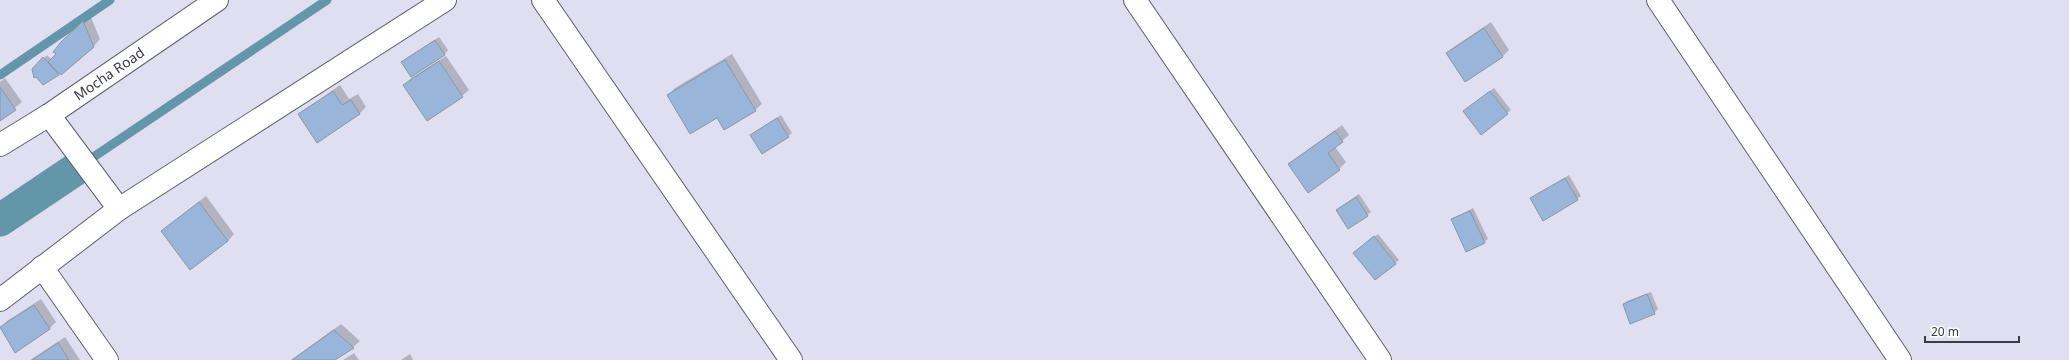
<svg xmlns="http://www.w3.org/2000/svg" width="2069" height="360" font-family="'Noto Sans',sans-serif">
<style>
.shadow{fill:#0003}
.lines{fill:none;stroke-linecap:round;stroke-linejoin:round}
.stream{stroke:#6396a9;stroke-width:9}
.canal{stroke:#6396a9;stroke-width:33}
.building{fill:#99b5d9;stroke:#8c97a5}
.minor-casing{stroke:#5f5f6e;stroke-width:24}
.tertiary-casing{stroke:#5f5f6e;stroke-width:24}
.minor{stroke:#fff;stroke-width:22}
.tertiary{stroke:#fff;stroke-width:22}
.labels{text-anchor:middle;stroke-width:3;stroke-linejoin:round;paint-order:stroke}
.street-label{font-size:14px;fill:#3c3c43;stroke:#fff}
</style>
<rect width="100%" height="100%" fill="#dfdff1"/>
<g class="shadow">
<polygon points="90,15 100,39 94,46 58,75 34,70 47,55 51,59 57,53 54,52"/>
<polygon points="1491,22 1509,50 1502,57 1447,53 1454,47"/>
<polygon points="439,37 448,50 444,55 402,62"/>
<polygon points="732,54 762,104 755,110 668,95 675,88"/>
<polygon points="446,56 469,90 462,96 405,85 411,78"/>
<polygon points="5,78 22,102 0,120 0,82"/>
<polygon points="340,85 349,99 358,94 366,107 360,113 318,141 300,114"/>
<polygon points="1494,88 1511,110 1507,113 1468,108"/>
<polygon points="781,115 792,133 788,136 755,132"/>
<polygon points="1342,125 1349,135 1335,147 1346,162 1339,169 1289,164"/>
<polygon points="1569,175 1581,196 1544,219 1532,198"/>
<polygon points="1359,194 1371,212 1367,215 1341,207"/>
<polygon points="206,196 234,234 228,241 162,231"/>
<polygon points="1473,208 1488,239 1484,242 1452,219"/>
<polygon points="1378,234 1399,260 1395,263 1354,253"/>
<polygon points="1651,292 1658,309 1654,313 1624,304 1627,301"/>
<polygon points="41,299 56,322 49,329 15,351 0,328 7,321"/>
<polygon points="341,324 360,341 353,347 333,360 291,360"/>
<polygon points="65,337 80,360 30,360"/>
<polygon points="354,353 359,360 343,360"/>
<polygon points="410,354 413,360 401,360"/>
</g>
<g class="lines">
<g class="stream">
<polyline points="0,75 110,0"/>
<polyline points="92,158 327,0"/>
</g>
<polyline class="canal" points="0,220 76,169"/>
</g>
<g class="building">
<polygon points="83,21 94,47 61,75 48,62 56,54 53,52 61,42"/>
<polygon points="1484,28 1503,57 1465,82 1446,53"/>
<polygon points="435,40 445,55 411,77 401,62"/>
<polygon points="43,57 59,75 43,85 36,77 34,78 32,69"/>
<polygon points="725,60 756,111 724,130 717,118 690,134 667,95"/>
<polygon points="439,61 463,97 427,121 403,85"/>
<polygon points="0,87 16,110 0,121"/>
<polygon points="333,91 342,105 351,100 360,114 317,143 298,114"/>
<polygon points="1490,91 1508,114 1481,135 1463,111"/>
<polygon points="777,118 789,137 762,154 750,135"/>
<polygon points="1335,131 1343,142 1328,153 1340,170 1308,193 1288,164"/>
<polygon points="1565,178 1578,200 1543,221 1530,198"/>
<polygon points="1356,197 1368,216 1348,229 1336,210"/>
<polygon points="199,202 228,241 190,270 161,231"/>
<polygon points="1470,211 1485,243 1466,252 1451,219"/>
<polygon points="1374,236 1396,264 1375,280 1353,253"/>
<polygon points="1647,294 1655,314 1630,324 1623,304"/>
<polygon points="34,305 50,329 15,353 0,327"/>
<polygon points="334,330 354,348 335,360 292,360"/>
<polygon points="58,343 69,360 32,360"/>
</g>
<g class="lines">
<g class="minor-casing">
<g id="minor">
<polyline points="543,0 791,360"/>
<polyline points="1135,0 1380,360"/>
<polyline points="1658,0 1900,360"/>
<path id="s1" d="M119 209 49 115 217 0"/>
<polyline points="42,267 107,360"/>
<polyline points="0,300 119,209 445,0"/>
</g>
</g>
<g class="tertiary-casing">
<polyline id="tertiary" points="0,145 49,115"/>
</g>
<use href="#minor" class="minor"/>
<use href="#tertiary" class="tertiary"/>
</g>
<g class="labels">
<g class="street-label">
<text dy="5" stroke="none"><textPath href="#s1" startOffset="190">Mocha Road</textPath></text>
</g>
</g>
<path d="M1925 336v6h94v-6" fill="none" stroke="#3c3c43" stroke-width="2"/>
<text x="1931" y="336" font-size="12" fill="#3c3c43" stroke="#ffffff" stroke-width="3" paint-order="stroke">20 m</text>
</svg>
